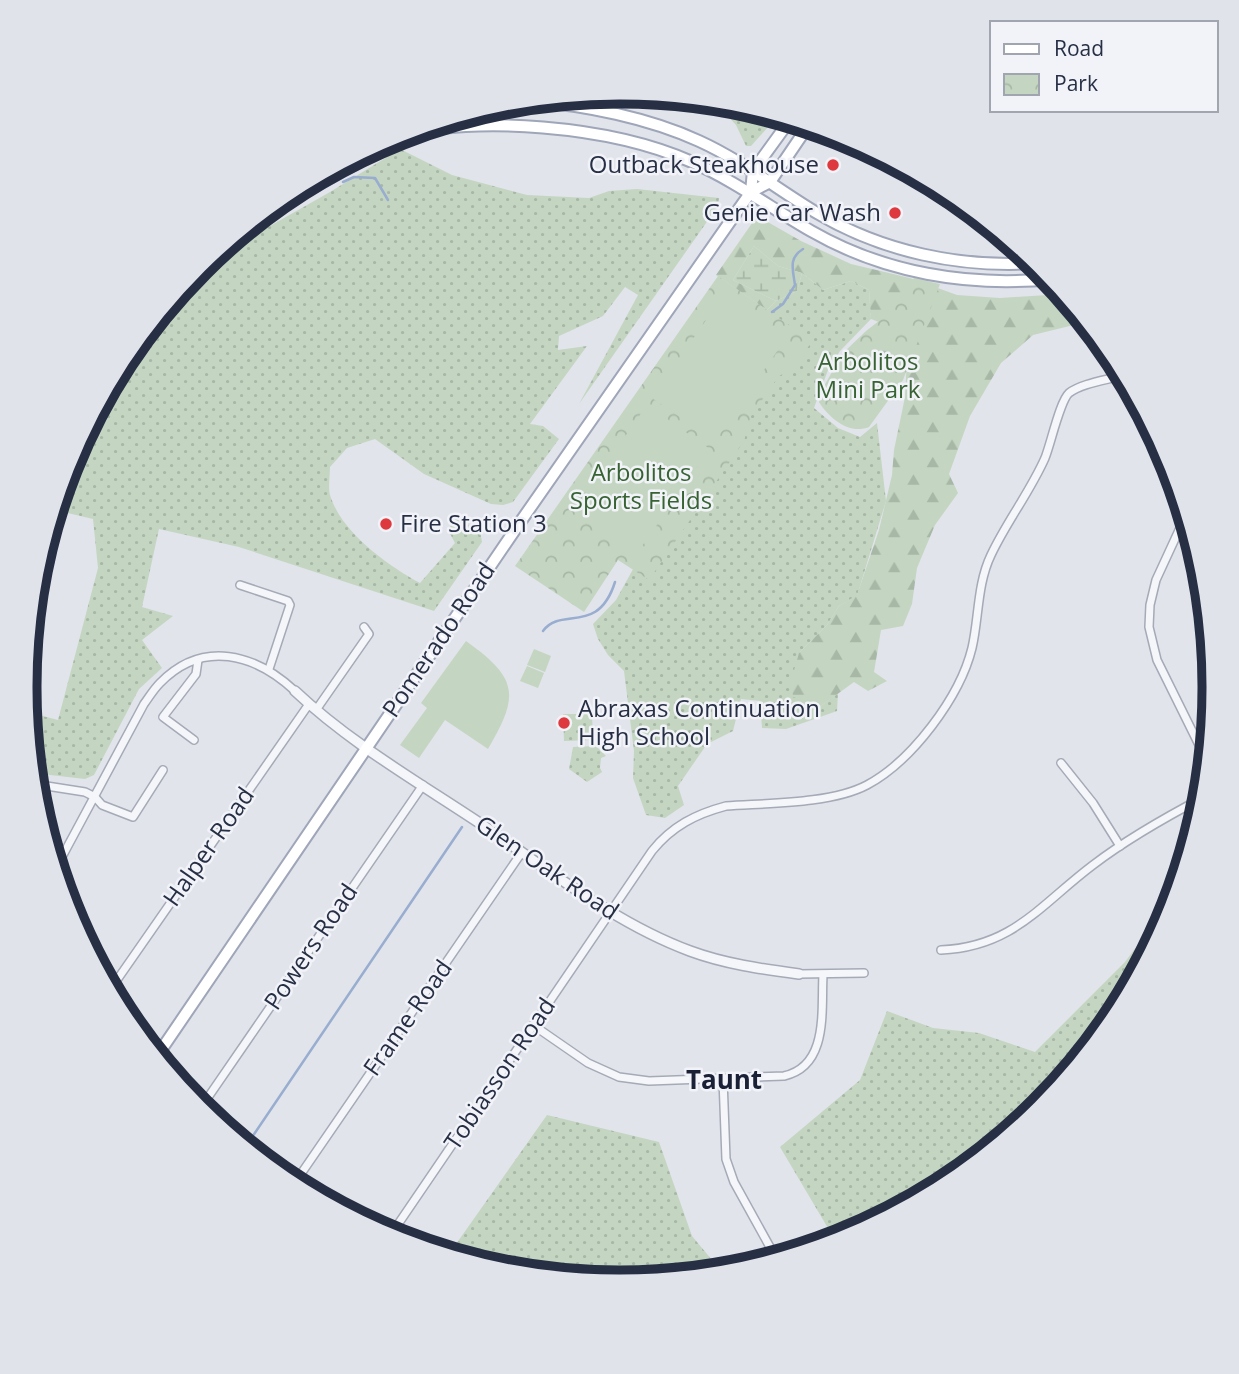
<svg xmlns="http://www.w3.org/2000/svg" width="1239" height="1374" font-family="'Open Sans',sans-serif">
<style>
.grass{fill:url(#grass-dots)}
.forest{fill:url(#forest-firs)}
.wetland{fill:url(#wetland-marsh)}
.park{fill:url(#park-crowns)}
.garden{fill:#c4d6c1}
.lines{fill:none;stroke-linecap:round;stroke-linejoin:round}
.stream{stroke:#98adcf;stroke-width:2.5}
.minor-casing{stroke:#a5aab6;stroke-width:10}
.tertiary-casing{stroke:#a5aab6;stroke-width:12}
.primary-casing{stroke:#9fa6b9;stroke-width:14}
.minor{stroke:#f5f6f9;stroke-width:7}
.tertiary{stroke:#f5f6f9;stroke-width:9}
.primary{stroke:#fff;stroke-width:10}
.poi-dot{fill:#de393f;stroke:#f1f3f8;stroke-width:2.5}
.labels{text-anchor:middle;stroke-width:5;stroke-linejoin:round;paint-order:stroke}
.poi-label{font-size:24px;fill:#272f45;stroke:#f1f3f8;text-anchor:end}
.park-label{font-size:24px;fill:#376333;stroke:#f1f3f8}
.street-label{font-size:24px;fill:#272f45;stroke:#f1f3f8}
.neighbourhood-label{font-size:26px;font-weight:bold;fill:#1a2036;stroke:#f1f3f8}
.rim{fill:none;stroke:#272f45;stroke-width:9}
</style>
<defs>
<pattern id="grass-dots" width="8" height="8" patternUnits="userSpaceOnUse" patternTransform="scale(1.75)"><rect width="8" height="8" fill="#c4d6c1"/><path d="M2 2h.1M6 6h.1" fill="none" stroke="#a8b8a7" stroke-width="1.8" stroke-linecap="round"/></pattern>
<pattern id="forest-firs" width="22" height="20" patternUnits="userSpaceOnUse" patternTransform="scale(1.75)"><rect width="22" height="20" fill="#c4d6c1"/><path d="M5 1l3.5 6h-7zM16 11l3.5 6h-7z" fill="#a8b8a7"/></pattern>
<pattern id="wetland-marsh" width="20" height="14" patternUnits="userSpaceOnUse" patternTransform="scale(1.75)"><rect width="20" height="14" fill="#c4d6c1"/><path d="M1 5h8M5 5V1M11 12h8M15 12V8" fill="none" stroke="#a8b8a7"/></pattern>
<pattern id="park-crowns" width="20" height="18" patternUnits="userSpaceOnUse" patternTransform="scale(1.75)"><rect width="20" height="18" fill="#c4d6c1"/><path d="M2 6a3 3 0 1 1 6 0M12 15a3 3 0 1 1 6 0" fill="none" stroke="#a8b8a7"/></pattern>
</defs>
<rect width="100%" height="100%" fill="#e1e4eb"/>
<g class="grass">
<polygon points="714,101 736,104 778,116 751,146 746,146 736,125"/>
<path d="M400 149 452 175 527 195 589 198 609 191 637 189 719 198 718 206 579 404 638 295 625 287 603 316 559 336 558 350 587 346 530 424 543 426 559 439 513 502 503 505 491 504 424 474 375 439 347 448 330 467C330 475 328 487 330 495 341 532 387 565 420 583L455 543 448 530 456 518 480 531 482 542 434 611 239 547 159 529 142 607 173 616 142 640 162 668 139 689 94 775 85 779 33 773 27 712 58 720 98 568 93 519 55 510 70 459 125 356 199 266 330 192Z"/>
<polygon points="802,273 823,290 851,281 869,290 871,319 840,351 828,370 814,408 838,428 860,437 877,423 886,501 857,596 839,606 827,625 799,653 821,706 838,693 837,711 786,729 762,728 760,701 741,699 733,731 707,744 678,786 684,805 665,818 646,815 633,778 634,751 624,671 608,655 598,639 593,624 616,600 770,321 767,310 776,301 797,291"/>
<polygon points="563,714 592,714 593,740 564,741"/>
<polygon points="596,746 606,756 601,758 600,768 602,772 587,782 569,769 573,747"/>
<polygon points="1176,893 1169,915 1114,1018 1040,1108 950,1182 847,1237 835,1240 780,1147 860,1080 887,1011 933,1028 979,1033 1035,1052 1125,962"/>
<polygon points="547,1115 659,1142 692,1236 722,1272 619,1282 503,1270 449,1254"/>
</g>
<polygon class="forest" points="757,216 801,241 851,264 910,278 957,295 1000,298 1063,294 1086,322 1033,335 1001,363 970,416 949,474 958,493 935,525 917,568 912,604 903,626 881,630 874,672 887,681 868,691 854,682 821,706 793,697 791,681 799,653 827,625 839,606 857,595 879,530 892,475 894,450 905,397 907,358 915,336 871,319 869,290 851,281 823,290 802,273 778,266 754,246 733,280 776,301 767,310 716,275"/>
<polygon class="wetland" points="754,246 778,266 802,273 797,291 776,301 733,280"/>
<g class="park">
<polygon points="718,276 812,341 797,364 778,377 751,416 744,441 649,580 618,560 584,612 515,566"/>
<path d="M914 278 940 284 903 380 869 427C849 435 829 418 819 402L823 388 842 354 866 331 893 310Z"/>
</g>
<g class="garden">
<polygon points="724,294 787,337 715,441 652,398"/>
<polygon points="647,405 710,449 638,552 575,508"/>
<path d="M466 641C518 678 520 695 488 749L445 720 419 758 400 745 427 708 421 703Z"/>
<polygon points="534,649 551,656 545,672 527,665"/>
<polygon points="527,666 544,673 538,688 520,681"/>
</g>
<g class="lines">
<g class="stream">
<polyline points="343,182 354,177 375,178 388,200"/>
<polyline points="232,239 378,158"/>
<path d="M772 312 783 304 795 285C793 270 788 258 803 249"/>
<path d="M543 631C561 606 598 636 615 582"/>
<polyline points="246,1146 462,827"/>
</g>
<g class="minor-casing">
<g id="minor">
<polyline points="1186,515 1156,580 1150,605 1149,627 1157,660 1207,761"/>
<polyline points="240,585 288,601 290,605 269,669"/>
<polyline points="316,710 369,634 364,627"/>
<polyline points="194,740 163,717 196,674 198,660"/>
<polyline points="1061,763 1093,803 1120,846"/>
<polyline points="34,784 85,792 95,797 102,805 133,817 163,770"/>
<path d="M56 868 144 704C149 697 154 689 160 683 203 639 255 654 295 691"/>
<path d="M941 950C1013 947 1041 904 1093 865 1127 839 1166 817 1204 797"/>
<polyline points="799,974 864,973"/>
<polyline points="110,990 309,704"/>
<path d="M533 1025 588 1063 619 1077 649 1081 784 1076C829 1066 821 1010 823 975"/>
<polyline points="723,1079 726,1159 734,1182 776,1258"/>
<polyline points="200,1109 423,785"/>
<polyline points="294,1184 522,852"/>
<path d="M390 1236 652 851C672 826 696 814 726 806 767 803 831 804 867 785 912 761 960 697 972 648 979 618 977 584 991 555 1007 521 1030 492 1045 458 1051 443 1060 401 1069 393 1082 383 1108 380 1124 375"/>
</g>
</g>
<g class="tertiary-casing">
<path id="tertiary" d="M295 691C350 743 418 782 481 824 548 869 614 923 690 951 725 964 762 969 799 974"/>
</g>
<g class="primary-casing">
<g id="primary">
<path d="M530 101C585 105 649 118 699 141 741 160 777 189 817 213 883 252 960 268 1036 263"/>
<path d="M391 138C476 114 611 126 692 162 735 181 771 208 811 231 884 273 968 287 1051 279"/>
<polyline points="751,192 770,182 808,126"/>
<polyline points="157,1056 521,521 743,203 751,192 753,171 790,120"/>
</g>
</g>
<use href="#minor" class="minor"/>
<use href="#tertiary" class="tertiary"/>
<use href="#primary" class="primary"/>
</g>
<g class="poi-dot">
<circle cx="833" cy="165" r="7"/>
<circle cx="895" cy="213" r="7"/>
<circle cx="386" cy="524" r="7"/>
<circle cx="564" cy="723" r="7"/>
</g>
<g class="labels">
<g class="poi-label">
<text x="819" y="173">Outback Steakhouse</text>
<text x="881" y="221">Genie Car Wash</text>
<text x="400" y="532" text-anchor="start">Fire Station 3</text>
<text x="578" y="717" text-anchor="start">Abraxas Continuation<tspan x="578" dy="28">High School</tspan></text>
</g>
<g class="park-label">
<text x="868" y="370">Arbolitos<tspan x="868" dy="28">Mini Park</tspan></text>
<text x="641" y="481">Arbolitos<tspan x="641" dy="28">Sports Fields</tspan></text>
</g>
<g class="street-label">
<text transform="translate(439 640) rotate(-56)" y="8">Pomerado Road</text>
<text transform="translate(209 847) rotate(-55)" y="8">Halper Road</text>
<text transform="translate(547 868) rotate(34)" y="8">Glen Oak Road</text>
<text transform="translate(311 947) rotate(-56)" y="8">Powers Road</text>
<text transform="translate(408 1018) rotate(-55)" y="8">Frame Road</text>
<text transform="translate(500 1074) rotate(-56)" y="8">Tobiasson Road</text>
</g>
<g class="neighbourhood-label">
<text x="724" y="1089">Taunt</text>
</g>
</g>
<path d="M0 0H1239V1374H0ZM619 104H620A582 582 0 0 1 1202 686V688A582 582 0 0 1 620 1270H619A582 582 0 0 1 37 688V686A582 582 0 0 1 619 104Z" fill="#e1e3ea" fill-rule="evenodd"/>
<path class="rim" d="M619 104H620A582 582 0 0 1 1202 686V688A582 582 0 0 1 620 1270H619A582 582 0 0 1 37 688V686A582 582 0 0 1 619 104Z"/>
<rect x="990" y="21" width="228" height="91" fill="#f1f3f8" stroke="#a0a5b0" stroke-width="2"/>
<rect x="1004" y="44" width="35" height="10" fill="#ffffff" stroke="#a0a5b0" stroke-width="2"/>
<text x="1054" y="56" font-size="21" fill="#272f45">Road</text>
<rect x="1004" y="74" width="35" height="21" fill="url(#park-crowns)" stroke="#a0a5b0" stroke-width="2"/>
<text x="1054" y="91" font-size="21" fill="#272f45">Park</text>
</svg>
